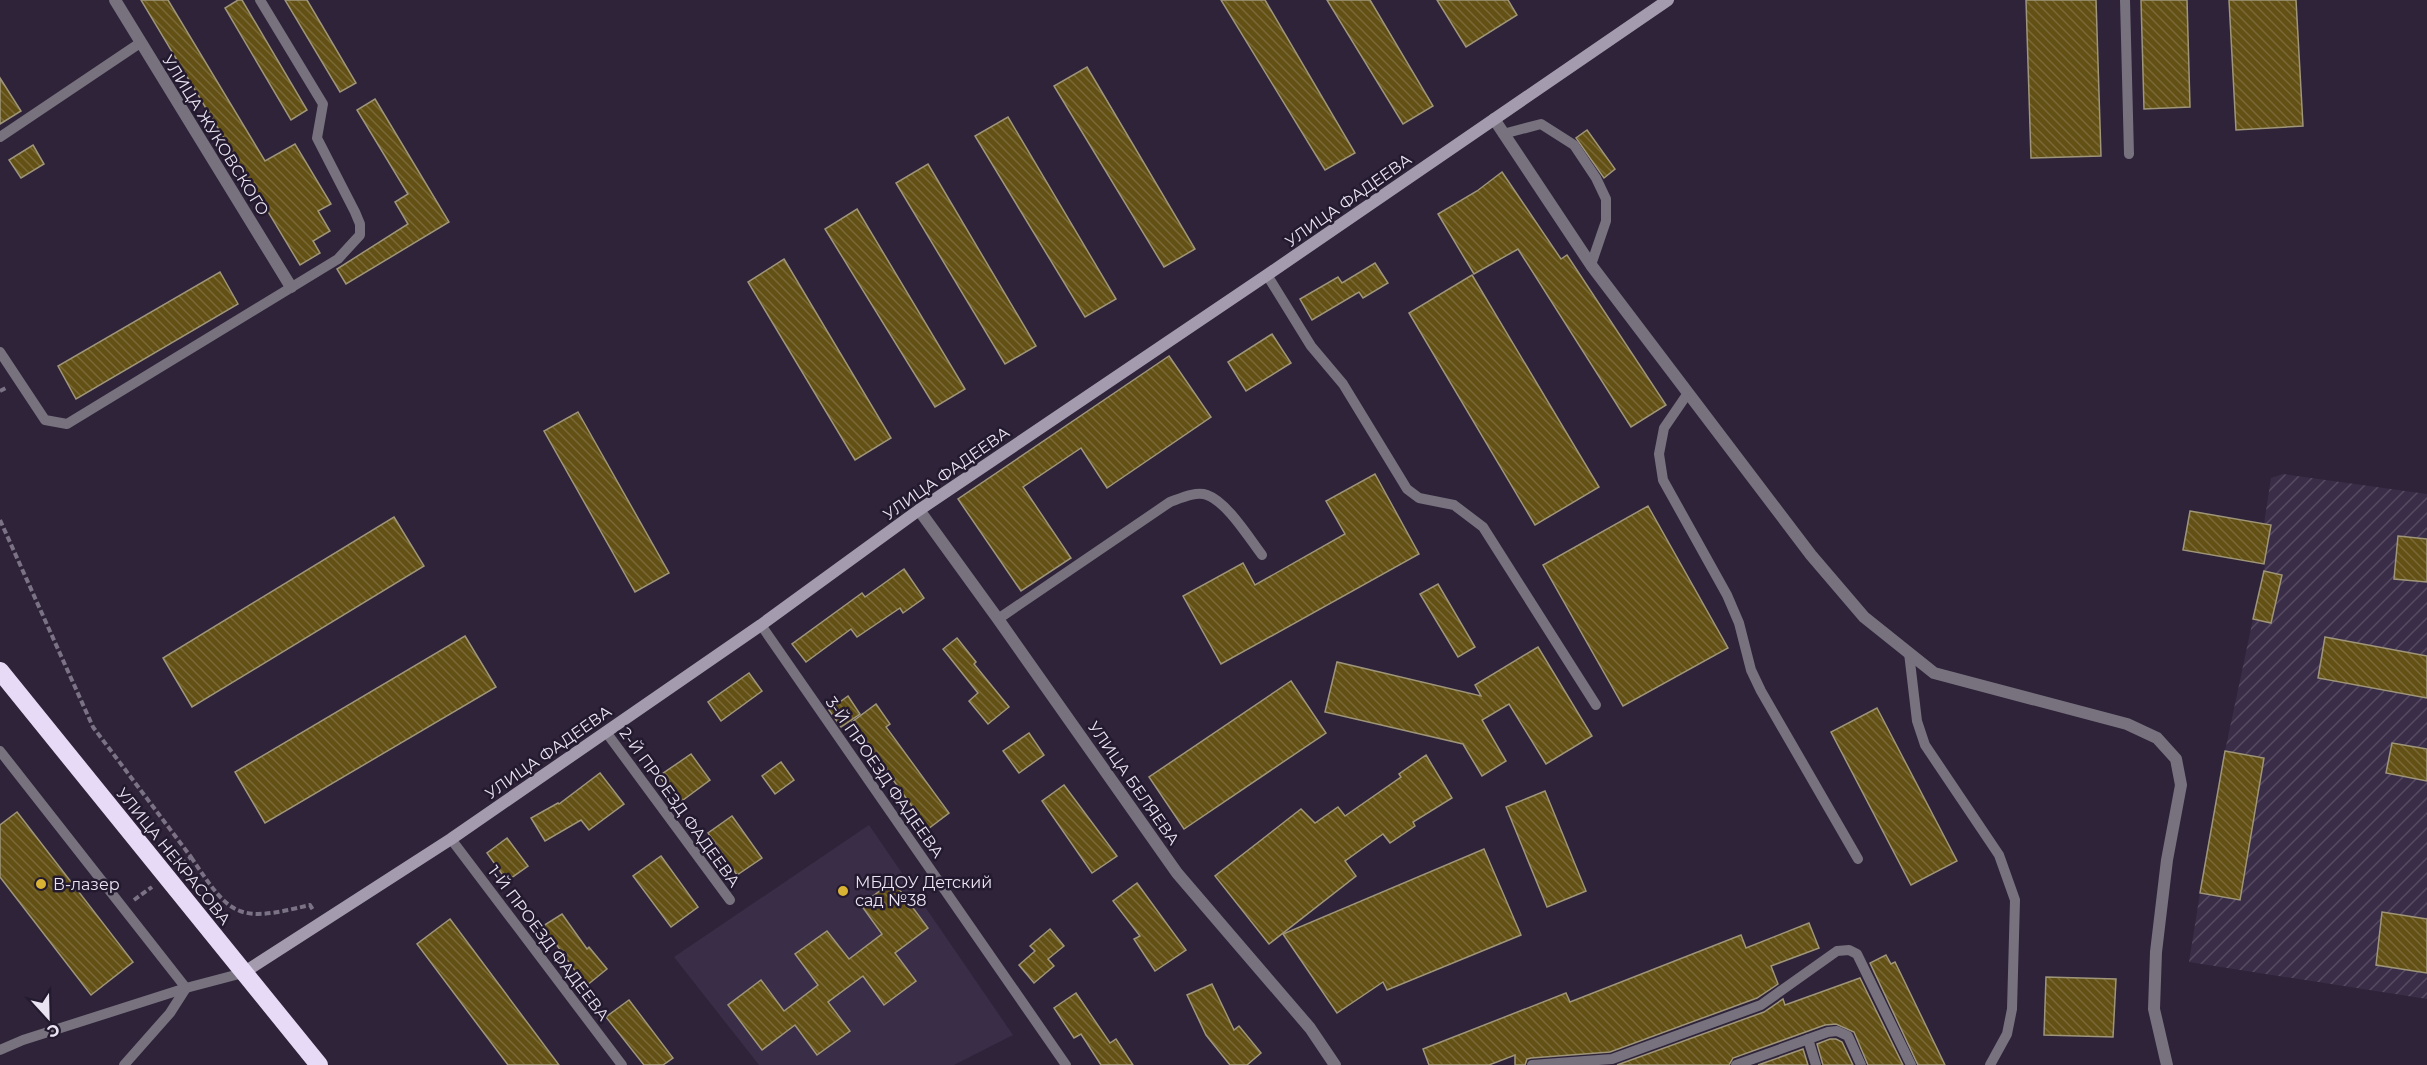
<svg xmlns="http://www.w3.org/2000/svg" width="2427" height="1065" font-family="Montserrat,sans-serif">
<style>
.built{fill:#3a2d47}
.industrial{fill:url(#industrial-furrows)}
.building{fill:url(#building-back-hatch);stroke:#9f967a;stroke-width:1.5}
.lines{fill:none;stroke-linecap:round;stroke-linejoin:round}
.path{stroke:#7b7285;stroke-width:4;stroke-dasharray:6 3;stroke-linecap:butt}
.lane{stroke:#77727e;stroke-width:10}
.street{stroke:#77727e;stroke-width:12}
.secondary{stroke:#a49cae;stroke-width:12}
.highway{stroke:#e6daf6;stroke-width:18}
.poi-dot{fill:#d9b334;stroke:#241a2f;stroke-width:2}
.labels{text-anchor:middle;stroke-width:5;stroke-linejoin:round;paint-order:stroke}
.street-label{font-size:16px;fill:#eae4f2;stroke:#241a2f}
.poi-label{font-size:16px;fill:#eae4f2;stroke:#241a2f;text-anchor:start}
</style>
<defs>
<pattern id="industrial-furrows" width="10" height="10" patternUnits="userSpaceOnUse" patternTransform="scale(1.5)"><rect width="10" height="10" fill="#3a2d47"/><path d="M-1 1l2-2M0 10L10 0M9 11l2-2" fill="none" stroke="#574b62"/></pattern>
<pattern id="building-back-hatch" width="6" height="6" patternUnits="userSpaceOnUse" patternTransform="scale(1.5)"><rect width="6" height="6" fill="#625014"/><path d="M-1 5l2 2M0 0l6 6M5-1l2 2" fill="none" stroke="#796937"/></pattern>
</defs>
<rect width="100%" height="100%" fill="#2e2339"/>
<polygon class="built" points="869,825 1013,1035 954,1065 759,1065 674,957"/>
<polygon class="industrial" points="2283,474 2427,494 2427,999 2189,962 2200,893 2240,899 2264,759 2225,751 2253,619 2271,623 2282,576 2264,571 2271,526 2264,524 2271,478"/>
<g class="building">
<polygon points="141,0 168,0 265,161 295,144 331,204 318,211 330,231 313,241 320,253 300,265"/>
<polygon points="238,0 242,0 307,110 291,120 225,8"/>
<polygon points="285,0 307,0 356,83 340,92"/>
<polygon points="1221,0 1265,0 1355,153 1325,170"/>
<polygon points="1327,0 1370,0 1433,106 1403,124"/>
<polygon points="1437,0 1508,0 1517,15 1466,47"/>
<polygon points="2026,0 2096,0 2101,156 2031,158"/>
<polygon points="2141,0 2187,0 2190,107 2144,109"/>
<polygon points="2229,0 2296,0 2303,126 2236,130"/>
<polygon points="1087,67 1195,249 1164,267 1054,86"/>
<polygon points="0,78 21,111 0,124"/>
<polygon points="375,99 449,222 346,284 337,269 408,224 395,202 408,194 357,110"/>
<polygon points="1008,117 1116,299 1085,317 975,136"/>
<polygon points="1587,130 1615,169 1604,178 1576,138"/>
<polygon points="33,145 44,164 21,178 9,160"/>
<polygon points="928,164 1036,346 1005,364 896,183"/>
<polygon points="1502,172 1561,259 1567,255 1666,405 1631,427 1518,249 1474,274 1438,214 1477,191"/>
<polygon points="857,209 965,389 935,407 825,229"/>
<polygon points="784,259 891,438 855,460 748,282"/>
<polygon points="1375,263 1388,283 1363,298 1359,292 1312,320 1300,299 1338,277 1342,283"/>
<polygon points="220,272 238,304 76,399 58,366"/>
<polygon points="1472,275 1599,487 1535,525 1409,313"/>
<polygon points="1272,334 1291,363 1246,391 1228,362"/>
<polygon points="1169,356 1211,417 1107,488 1081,448 1023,487 1071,558 1021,591 958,499"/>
<polygon points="578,412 669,573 635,592 544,431"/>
<polygon points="1375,474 1419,554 1221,664 1183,596 1243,563 1255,585 1345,534 1326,501"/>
<polygon points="1648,506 1728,648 1623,706 1543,565"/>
<polygon points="2190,511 2271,525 2264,564 2183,550"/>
<polygon points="394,517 424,566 192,707 163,658"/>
<polygon points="2398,536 2427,539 2427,582 2394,579"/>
<polygon points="904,569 924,598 903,613 900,608 857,637 851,629 806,662 792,644 862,593 865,597"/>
<polygon points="2264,571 2282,575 2271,623 2253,619"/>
<polygon points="1438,584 1475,647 1458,657 1420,594"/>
<polygon points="465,636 496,687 265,823 235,772"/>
<polygon points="2325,637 2427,656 2427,698 2318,678"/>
<polygon points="957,638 976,662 974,664 1009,707 988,724 969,701 978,693 943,649"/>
<polygon points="1538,647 1592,736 1546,764 1509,704 1482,720 1506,761 1482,776 1463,744 1325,712 1337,662 1481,696 1475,685"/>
<polygon points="749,673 762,691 721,721 708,702"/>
<polygon points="1291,681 1326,733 1184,829 1149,777"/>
<polygon points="848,696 860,714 841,727 829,710"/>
<polygon points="876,704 890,724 886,727 949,813 928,829 852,722"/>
<polygon points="1877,708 1957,861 1911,885 1831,732"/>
<polygon points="1029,733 1044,755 1019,773 1003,751"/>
<polygon points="2392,743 2427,749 2427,781 2386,773"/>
<polygon points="2225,751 2264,758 2240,900 2200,893"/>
<polygon points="691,754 710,780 679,803 659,776"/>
<polygon points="1426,755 1452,798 1413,822 1415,826 1390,843 1383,834 1345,861 1356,876 1269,944 1215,876 1301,809 1315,823 1338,807 1345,816 1401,777 1399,774"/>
<polygon points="781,762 794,780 775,794 762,776"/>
<polygon points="600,773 624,804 589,830 581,820 545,841 531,818 558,803 559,804"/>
<polygon points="1064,785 1117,856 1092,873 1042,801"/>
<polygon points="1545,791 1586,891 1547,907 1506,807"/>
<polygon points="17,812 133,962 91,995 0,877 0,825"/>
<polygon points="732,816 762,858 737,875 708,833"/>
<polygon points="507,838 528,866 507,881 487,853"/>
<polygon points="1484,849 1521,935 1387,990 1383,982 1337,1013 1283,934"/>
<polygon points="661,856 698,907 671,927 633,876"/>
<polygon points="893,881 928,928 895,953 916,981 884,1005 863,976 828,1002 850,1031 817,1055 795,1025 762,1050 728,1005 761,980 784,1011 818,985 795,954 827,931 849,959 882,934 861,905"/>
<polygon points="1137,883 1186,950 1155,971 1134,939 1140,936 1113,901"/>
<polygon points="2382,912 2427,919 2427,973 2376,965"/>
<polygon points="562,914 587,949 589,947 607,969 586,986 543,926"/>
<polygon points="450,919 559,1065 508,1065 417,944"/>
<polygon points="1809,923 1819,948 1771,966 1778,984 1757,998 1610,1052 1531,1058 1527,1059 1525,1065 1515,1065 1515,1055 1489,1065 1429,1065 1423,1049 1566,993 1570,1002 1741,935 1746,948"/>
<polygon points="1050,929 1064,946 1048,959 1054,966 1034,983 1019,965 1035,951 1030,946"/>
<polygon points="1886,955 1891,964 1895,962 1945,1065 1918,1065 1870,963"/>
<polygon points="2046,977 2116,979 2113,1037 2044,1035"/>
<polygon points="1860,978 1903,1065 1868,1065 1854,1032 1836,1024 1825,1025 1733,1058 1729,1065 1617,1065 1764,1012 1783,999 1785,1005"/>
<polygon points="1212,984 1234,1030 1239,1026 1261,1053 1247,1065 1230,1065 1206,1035 1187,995"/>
<polygon points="1076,993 1110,1043 1116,1039 1133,1065 1101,1065 1081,1034 1074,1038 1054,1008"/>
<polygon points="629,1000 673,1058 663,1065 644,1065 606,1017"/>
<polygon points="1830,1039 1836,1039 1842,1042 1853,1065 1823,1065 1817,1044"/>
<polygon points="1803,1049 1808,1065 1758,1065"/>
</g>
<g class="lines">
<g class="path">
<polyline points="0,391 8,387"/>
<polyline points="0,520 93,727 191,857 179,866"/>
<path d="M191 857C231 917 237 923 310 905L313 910"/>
<polyline points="134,900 152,887"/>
</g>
<g class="lane">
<polyline points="2125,0 2129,154"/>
<polyline points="1503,134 1541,124 1574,145 1596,178 1606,199 1606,221 1591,265"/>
<polyline points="0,137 140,43"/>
<polyline points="1267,275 1311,346 1343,384 1407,489 1419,498 1454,505 1483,527 1596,705"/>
<polyline points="0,352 45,420 67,424 338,259 360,235 360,224 355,212 317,138 323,104 260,0"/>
<polyline points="1688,393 1664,428 1659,454 1663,480 1727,595 1739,623 1751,670 1761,691 1858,859"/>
<path d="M998 619 1170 502C1181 498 1196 491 1207 495 1227 502 1249 538 1262 555"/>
<polyline points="761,625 1066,1065"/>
<polyline points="1909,653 1917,721 1925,745 1999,855 2015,900 2012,1009 2007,1034 1990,1065"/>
<polyline points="606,732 730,900"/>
<polyline points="0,751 186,988 170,1013 124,1065"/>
<polyline points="451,839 622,1065"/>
<polyline points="1808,1039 1816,1065"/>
<polyline points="0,1050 23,1040 186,988 243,973"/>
<polyline points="1532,1065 1612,1059 1761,1005 1837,951 1849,950 1857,954 1911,1065"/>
<polyline points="1736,1065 1828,1032 1837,1031 1848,1036 1861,1065"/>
</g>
<g class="street">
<polyline points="115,0 291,287"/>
<polyline points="1494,119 1591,265 1811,555 1864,617 1934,673 2127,724 2157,738 2176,759 2181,785 2167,860 2156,952 2154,1009 2167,1065"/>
<polyline points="919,510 998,619 1177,873 1310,1028 1335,1065"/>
</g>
<polyline class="secondary" points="243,973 451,839 761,625 919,510 1267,275 1668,0"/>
<polyline class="highway" points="0,671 319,1065"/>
</g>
<g class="poi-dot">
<circle cx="41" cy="884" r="6"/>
<circle cx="843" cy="891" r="6"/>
</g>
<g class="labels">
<g class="street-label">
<text transform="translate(216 135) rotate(58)" y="6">УЛИЦА ЖУКОВСКОГО</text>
<text transform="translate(1348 200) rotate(-35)" y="6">УЛИЦА ФАДЕЕВА</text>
<text transform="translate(946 473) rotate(-35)" y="6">УЛИЦА ФАДЕЕВА</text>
<text transform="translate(548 752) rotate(-35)" y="6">УЛИЦА ФАДЕЕВА</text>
<text transform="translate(885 777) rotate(55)" y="6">3-Й ПРОЕЗД ФАДЕЕВА</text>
<text transform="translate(1134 783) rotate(55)" y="6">УЛИЦА БЕЛЯЕВА</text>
<text transform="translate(680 807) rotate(54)" y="6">2-Й ПРОЕЗД ФАДЕЕВА</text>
<text transform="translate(174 856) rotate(51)" y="6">УЛИЦА НЕКРАСОВА</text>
<text transform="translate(549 943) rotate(53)" y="6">1-Й ПРОЕЗД ФАДЕЕВА</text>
</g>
<g class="poi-label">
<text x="855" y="888">МБДОУ Детский<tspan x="855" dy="18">сад №38</tspan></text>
<text x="53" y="890">В-лазер</text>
</g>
</g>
<g transform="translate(48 1017) rotate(158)" stroke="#241a2f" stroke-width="4.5" paint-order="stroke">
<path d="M0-4.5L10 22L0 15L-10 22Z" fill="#eae4f2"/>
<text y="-9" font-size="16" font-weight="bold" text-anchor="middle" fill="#eae4f2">С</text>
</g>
</svg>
